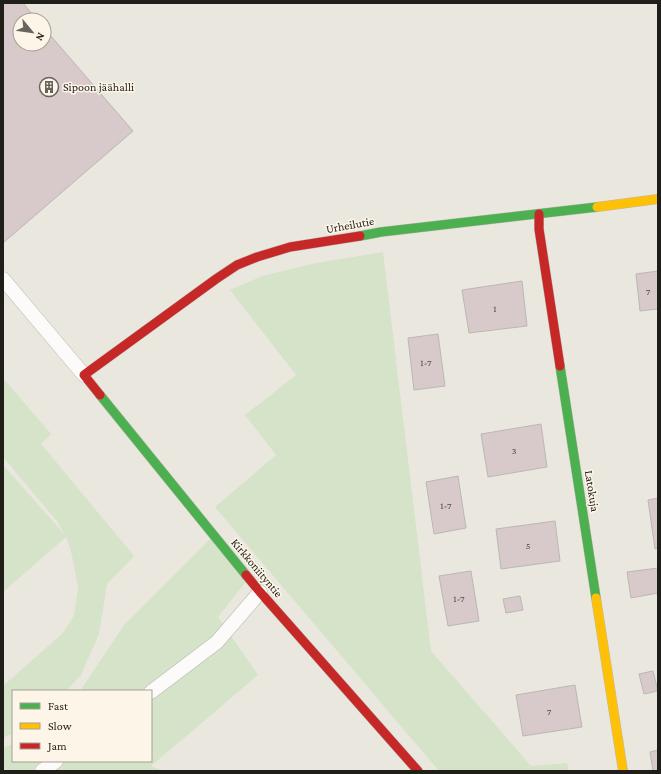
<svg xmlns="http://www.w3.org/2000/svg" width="661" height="774" font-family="'Crimson Pro',serif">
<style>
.green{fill:#d5e3c9}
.building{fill:#d8c9ca;stroke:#bbb7b4}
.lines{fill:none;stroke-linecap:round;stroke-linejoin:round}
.lane-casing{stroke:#bbb8b1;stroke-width:15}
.fast-casing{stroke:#bbb8b1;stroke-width:10}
.slow-casing{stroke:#bbb8b1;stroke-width:10}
.jam-casing{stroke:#bbb8b1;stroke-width:10}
.lane{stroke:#fcfbfa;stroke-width:14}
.fast{stroke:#4caf50;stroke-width:9}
.slow{stroke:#ffc107;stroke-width:9}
.jam{stroke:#c62828;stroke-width:9}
.labels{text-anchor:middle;stroke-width:3;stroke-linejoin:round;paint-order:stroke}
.number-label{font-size:10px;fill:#4e4945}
.poi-label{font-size:12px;fill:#201e19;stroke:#fdf5e7;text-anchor:start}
.street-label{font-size:12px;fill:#201e19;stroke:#fdf5e7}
</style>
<rect width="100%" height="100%" fill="#eae7df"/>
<g class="green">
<polygon points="383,252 431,651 531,766 567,763 569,771 439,771 215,507 276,455 245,415 296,375 230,290 262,276 316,263"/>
<polygon points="3,378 51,434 41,444 134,556 107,584 99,634 81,675 66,691 13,691 13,733 3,738 3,686 62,634 74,616 78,587 71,551 66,537 3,592 3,465 65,535 57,521 3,457"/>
<polygon points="214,535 249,578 218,617 258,675 151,766 163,771 3,771 3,748 13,744 13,761 151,761 151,691 80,691 124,625"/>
</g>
<g class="building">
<polygon points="3,3 23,3 37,20 20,20 20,44 44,44 44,28 133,131 3,243"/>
<polygon points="658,271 658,309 640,311 636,274"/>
<polygon points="522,281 527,326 469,333 462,290"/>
<polygon points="438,334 445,386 414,390 408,338"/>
<polygon points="541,424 547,467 488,477 481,434"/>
<polygon points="458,476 466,528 434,534 426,482"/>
<polygon points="658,498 658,548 655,549 648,500"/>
<polygon points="555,521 560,561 501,569 496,529"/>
<polygon points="658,568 658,593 631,598 627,572"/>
<polygon points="471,571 479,621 448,626 439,576"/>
<polygon points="520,596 523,610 506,613 503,599"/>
<polygon points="653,671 658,691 644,694 639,674"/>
<polygon points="575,685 582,727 523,736 516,695"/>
<polygon points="658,750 658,770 653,771 650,752"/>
</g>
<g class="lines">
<g class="lane-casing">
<g id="lane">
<polyline points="3,279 84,375"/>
<polyline points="151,692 217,642 260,592"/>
<polyline points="42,771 56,761"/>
</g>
</g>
<g class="fast-casing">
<g id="fast">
<polyline points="360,236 381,232 597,207"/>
<polyline points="560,366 596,598"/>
<polyline points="100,395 246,575"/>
</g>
</g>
<g class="slow-casing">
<g id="slow">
<polyline points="597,207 658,199"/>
<polyline points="596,598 623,771"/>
</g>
</g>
<g class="jam-casing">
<g id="jam">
<polyline points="539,214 539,229 560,366"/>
<polyline points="100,395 84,375 216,279 237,265 257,257 290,247 360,236"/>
<polyline points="246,575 260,592 418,771"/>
</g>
</g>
<use href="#lane" class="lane"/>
<use href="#fast" class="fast"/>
<use href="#slow" class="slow"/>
<use href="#jam" class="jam"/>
</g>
<defs>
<g id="building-ring" transform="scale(1)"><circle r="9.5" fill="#fdf5e7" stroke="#67645e" stroke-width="1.5"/><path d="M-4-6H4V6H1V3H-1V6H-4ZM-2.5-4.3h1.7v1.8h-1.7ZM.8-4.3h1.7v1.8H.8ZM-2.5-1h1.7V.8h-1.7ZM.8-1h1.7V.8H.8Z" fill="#67645e"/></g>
</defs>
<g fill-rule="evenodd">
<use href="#building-ring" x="49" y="87"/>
</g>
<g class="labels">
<g class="number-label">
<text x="648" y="295">7</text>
<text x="495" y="312">1</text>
<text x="426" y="366">1-7</text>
<text x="514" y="454">3</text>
<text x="446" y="509">1-7</text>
<text x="528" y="549">5</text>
<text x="459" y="602">1-7</text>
<text x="549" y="715">7</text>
</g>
<g class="poi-label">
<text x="63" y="91">Sipoon jäähalli</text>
</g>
<g class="street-label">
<text transform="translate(350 225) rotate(-10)" y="4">Urheilutie</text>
<text transform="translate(592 491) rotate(81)" y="4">Latokuja</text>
<text transform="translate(257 568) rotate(50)" y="4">Kirkkoniityntie</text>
</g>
</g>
<rect width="661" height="774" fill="none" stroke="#201e19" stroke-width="8"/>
<rect x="12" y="690" width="140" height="72" fill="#fdf5e7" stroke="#a59f95"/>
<rect x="20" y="703" width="20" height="6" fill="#4caf50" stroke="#a59f95"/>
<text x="48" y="710" font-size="12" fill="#201e19">Fast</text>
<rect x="20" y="723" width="20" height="6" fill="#ffc107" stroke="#a59f95"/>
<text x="48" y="730" font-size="12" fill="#201e19">Slow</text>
<rect x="20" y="743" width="20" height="6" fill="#c62828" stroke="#a59f95"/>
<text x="48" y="750" font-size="12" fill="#201e19">Jam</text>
<g transform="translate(32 32) rotate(119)"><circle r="19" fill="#fdf5e7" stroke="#a59f95"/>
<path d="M0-3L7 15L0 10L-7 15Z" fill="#67645e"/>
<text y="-6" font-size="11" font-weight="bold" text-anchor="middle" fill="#201e19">N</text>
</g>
</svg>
